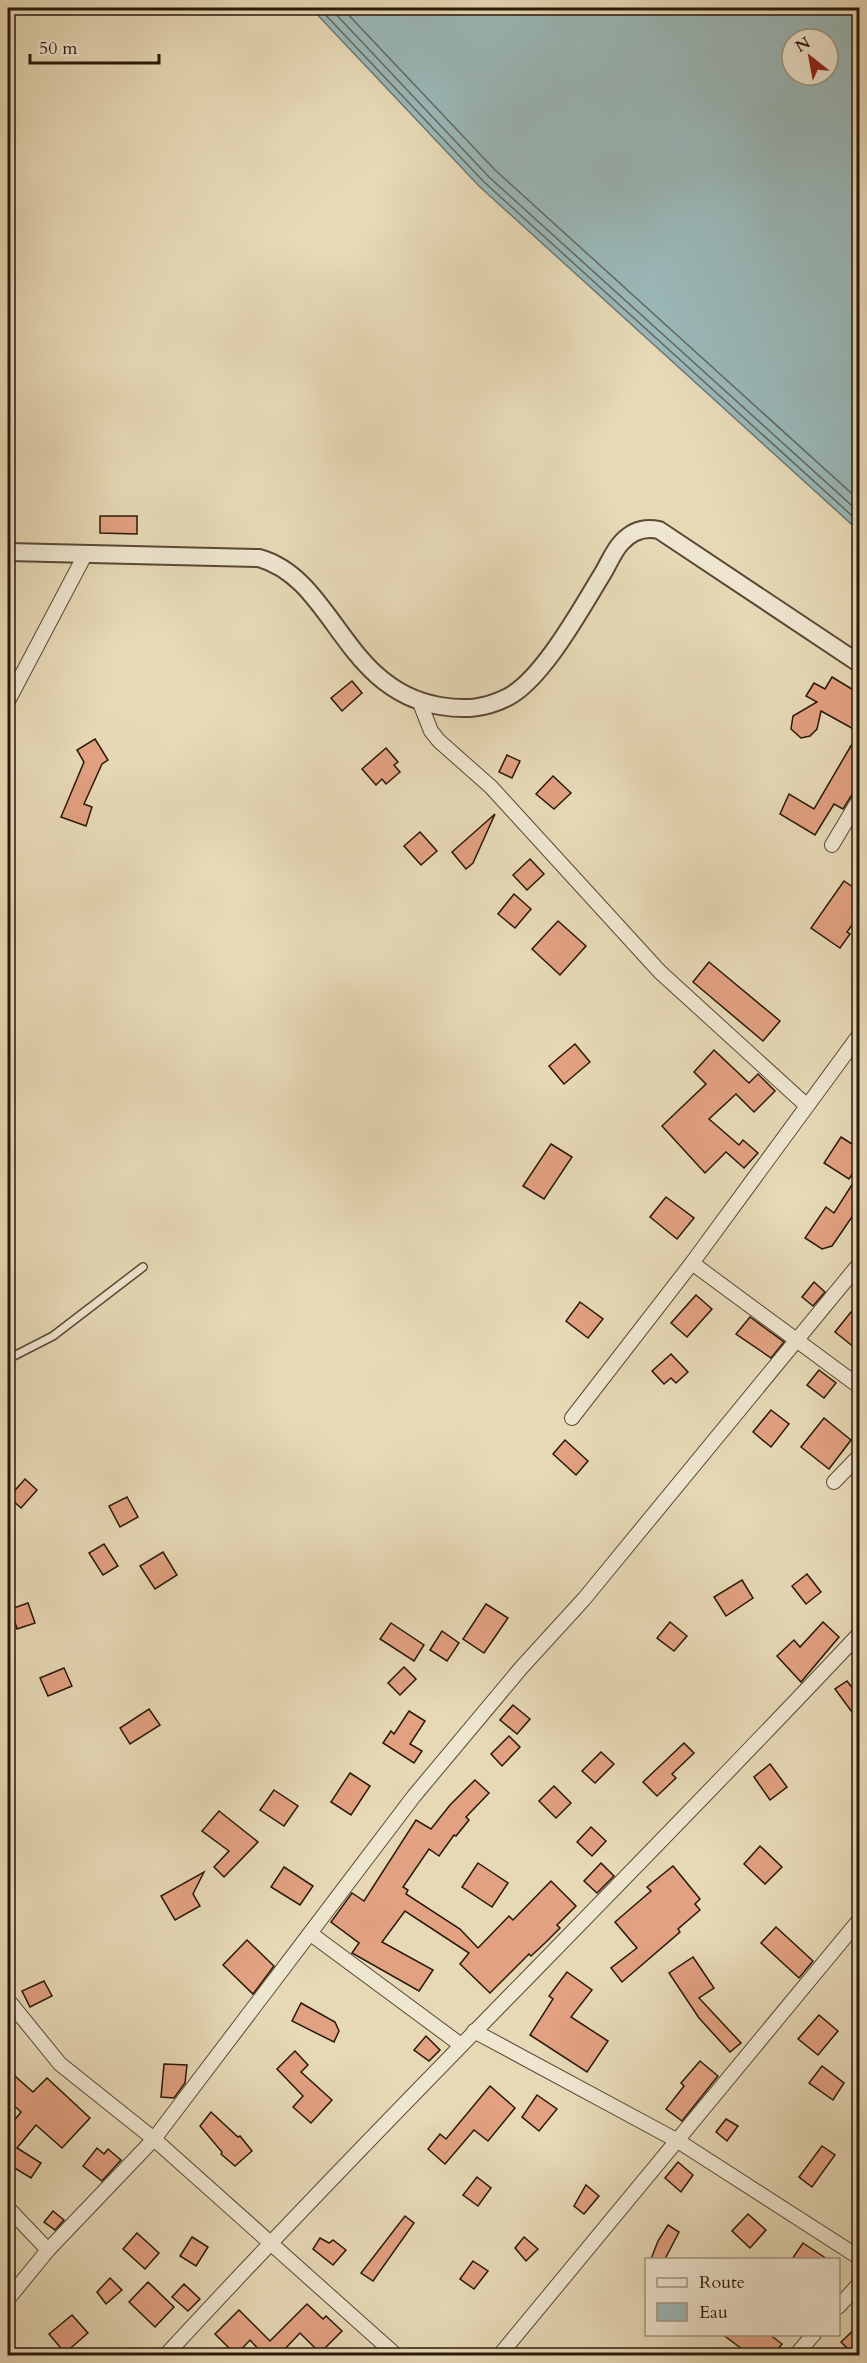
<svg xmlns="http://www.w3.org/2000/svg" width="867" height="2363" font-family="Cardo,serif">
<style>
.water{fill:#9ab8b8;stroke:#6d7872;stroke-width:1.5;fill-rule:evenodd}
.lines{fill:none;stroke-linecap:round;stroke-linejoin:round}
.shore{stroke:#626860;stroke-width:1.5}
.building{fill:#e2a181;stroke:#291809;stroke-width:1.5}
.service-casing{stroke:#584834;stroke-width:10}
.minor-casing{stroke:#584834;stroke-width:16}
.tertiary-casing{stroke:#584834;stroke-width:20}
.service{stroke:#efe6d0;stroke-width:7}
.minor{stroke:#efe6d0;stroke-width:14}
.tertiary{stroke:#efe6d0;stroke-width:16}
</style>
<rect width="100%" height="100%" fill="#e7d9b6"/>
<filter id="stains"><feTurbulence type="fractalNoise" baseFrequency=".00333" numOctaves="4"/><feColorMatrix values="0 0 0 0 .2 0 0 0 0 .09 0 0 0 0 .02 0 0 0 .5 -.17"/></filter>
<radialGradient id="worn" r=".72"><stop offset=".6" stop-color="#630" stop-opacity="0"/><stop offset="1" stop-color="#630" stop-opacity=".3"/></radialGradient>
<path class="water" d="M311 8H859V531L479 186ZM792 39H828V75H792Z"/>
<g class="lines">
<g class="shore">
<polyline points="319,8 484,182 860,523"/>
<polyline points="330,8 489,177 860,513"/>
<polyline points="342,8 495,170 860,501"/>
</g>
</g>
<g class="building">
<polygon points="100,516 137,516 137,534 100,533"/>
<polygon points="832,677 860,694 860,789 853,793 843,809 834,804 815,835 780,814 789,794 814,809 859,732 821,711 817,729 810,736 801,738 791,729 793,716 817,702 806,696 814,683 825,689"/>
<polygon points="352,681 362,693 342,711 331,698"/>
<polygon points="95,739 108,760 102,764 84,804 92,807 86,826 61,817 84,762 77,750"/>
<polygon points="386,748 398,762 394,765 400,772 386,784 382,779 376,785 362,769"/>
<polygon points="507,755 520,761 512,778 499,772"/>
<polygon points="553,776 571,793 554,809 536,794"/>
<polygon points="495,814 473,863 466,869 452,852"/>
<polygon points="420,832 437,851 421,865 404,846"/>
<polygon points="530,859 544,874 527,890 513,875"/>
<polygon points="844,881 860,892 860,914 847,932 850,934 840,948 811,928"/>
<polygon points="514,894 531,909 515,928 498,914"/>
<polygon points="558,921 586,946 560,975 532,949"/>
<polygon points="709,962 780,1021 763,1041 693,982"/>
<polygon points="575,1044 590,1062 564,1084 549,1066"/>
<polygon points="714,1050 749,1083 758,1074 775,1091 754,1112 736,1094 709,1119 739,1145 743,1140 758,1153 744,1168 726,1152 705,1173 662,1126 706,1084 694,1072"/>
<polygon points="841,1137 860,1149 860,1162 849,1179 824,1163"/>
<polygon points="551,1144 572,1157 544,1199 523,1186"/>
<polygon points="860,1172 860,1218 854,1214 832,1246 822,1249 805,1238 826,1207 834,1213"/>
<polygon points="666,1197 694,1218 677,1239 650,1217"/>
<polygon points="814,1282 825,1292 813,1306 802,1297"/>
<polygon points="696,1295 712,1309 687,1337 671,1323"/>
<polygon points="580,1302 603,1319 588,1338 566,1321"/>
<polygon points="851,1312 860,1319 860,1352 835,1332"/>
<polygon points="750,1317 784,1342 771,1358 736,1334"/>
<polygon points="671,1354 688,1372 676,1383 671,1378 664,1384 652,1371"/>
<polygon points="819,1370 836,1383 824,1398 807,1385"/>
<polygon points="771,1410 789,1424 771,1447 753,1432"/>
<polygon points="824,1418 851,1440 829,1469 801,1447"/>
<polygon points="565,1440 588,1461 576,1475 553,1454"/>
<polygon points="25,1479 37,1490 21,1508 9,1497"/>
<polygon points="127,1497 138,1517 120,1527 109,1506"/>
<polygon points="104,1544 118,1566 103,1575 89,1553"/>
<polygon points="163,1552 177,1575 155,1589 140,1566"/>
<polygon points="807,1574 821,1592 806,1604 792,1586"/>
<polygon points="742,1580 753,1598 726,1616 714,1597"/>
<polygon points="28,1603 35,1623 17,1629 11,1609"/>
<polygon points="486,1604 508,1618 484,1653 463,1639"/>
<polygon points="670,1622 687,1636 674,1651 657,1638"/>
<polygon points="823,1622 839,1637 801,1682 777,1656 794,1640 800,1647"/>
<polygon points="391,1623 424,1645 414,1661 380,1639"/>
<polygon points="442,1631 459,1643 447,1661 430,1650"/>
<polygon points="404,1667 416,1679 400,1695 388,1683"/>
<polygon points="64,1668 72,1686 48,1696 40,1678"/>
<polygon points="847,1681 860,1698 860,1723 835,1689"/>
<polygon points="513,1705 530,1719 517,1734 500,1720"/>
<polygon points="149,1709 160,1725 130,1744 120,1728"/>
<polygon points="409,1711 425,1721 410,1744 422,1751 414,1763 383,1743 391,1731 394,1734"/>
<polygon points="509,1736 520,1747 502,1766 491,1754"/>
<polygon points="684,1743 694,1753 672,1774 676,1778 657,1796 643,1782"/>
<polygon points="601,1752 614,1764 595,1783 582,1771"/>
<polygon points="770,1764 787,1787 770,1800 754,1777"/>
<polygon points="350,1773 370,1786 351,1815 331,1802"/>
<polygon points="475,1780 489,1793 466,1817 469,1820 456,1836 454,1835 439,1856 429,1849 403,1887 408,1890 406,1894 460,1929 478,1948 509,1916 513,1920 551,1881 576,1906 557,1925 560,1928 545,1943 531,1956 529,1954 490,1993 460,1964 469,1953 405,1911 382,1942 433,1970 419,1991 352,1953 359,1943 331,1922 352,1893 364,1901 416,1820 431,1829 450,1805"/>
<polygon points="554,1786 571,1803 556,1818 539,1801"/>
<polygon points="274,1790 298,1806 284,1826 260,1810"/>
<polygon points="219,1811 258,1842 224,1877 214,1867 229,1851 202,1831"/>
<polygon points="591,1827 606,1841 592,1856 577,1842"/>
<polygon points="760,1846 782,1867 765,1884 744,1864"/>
<polygon points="478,1863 508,1883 492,1907 462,1887"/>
<polygon points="601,1863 614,1876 597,1893 584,1881"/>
<polygon points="673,1866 700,1899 695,1904 700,1910 678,1929 680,1932 622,1982 611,1968 637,1948 615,1922 651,1891 647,1887"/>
<polygon points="284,1867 313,1886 300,1905 271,1887"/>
<polygon points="204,1872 193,1894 200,1906 175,1920 161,1896"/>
<polygon points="776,1927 813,1961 799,1978 761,1943"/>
<polygon points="247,1940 274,1966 253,1994 223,1965"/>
<polygon points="693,1957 714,1988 699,1998 741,2043 730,2052 699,2018 669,1973"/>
<polygon points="567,1972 592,1990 571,2017 608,2041 587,2072 530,2035 553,1999 549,1996"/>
<polygon points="44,1981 52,1996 30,2007 22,1991"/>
<polygon points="301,2003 335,2022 339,2031 334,2042 292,2021"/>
<polygon points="819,2015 838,2031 818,2055 798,2039"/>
<polygon points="426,2036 440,2050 429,2061 414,2050"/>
<polygon points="295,2051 308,2065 301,2072 332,2100 311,2123 293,2107 303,2096 277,2069"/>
<polygon points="700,2061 718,2076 682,2121 666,2109 684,2086 681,2083"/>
<polygon points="164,2064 187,2065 185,2083 174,2098 161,2097"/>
<polygon points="822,2066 844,2083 833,2100 809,2083"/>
<polygon points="8,2070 33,2092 47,2078 90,2118 62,2148 36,2125 17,2148 41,2163 31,2178 8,2164 8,2128 21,2112 8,2100"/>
<polygon points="490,2086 515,2108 488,2141 474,2130 445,2164 428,2149 440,2134 446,2139"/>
<polygon points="537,2095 557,2109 539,2131 522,2117"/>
<polygon points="211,2112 238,2137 240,2136 252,2151 235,2166 221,2154 222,2152 200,2126"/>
<polygon points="726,2119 738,2126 727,2141 716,2132"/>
<polygon points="822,2146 835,2155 812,2187 799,2177"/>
<polygon points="97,2148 104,2154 108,2149 121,2160 102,2181 83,2166"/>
<polygon points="678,2162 693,2175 681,2192 665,2178"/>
<polygon points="477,2177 491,2188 478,2206 463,2195"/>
<polygon points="586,2185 599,2196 584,2214 574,2206"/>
<polygon points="53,2211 64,2220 55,2230 44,2222"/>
<polygon points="748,2214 766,2230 750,2248 732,2231"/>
<polygon points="405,2216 414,2223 373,2281 361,2273"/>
<polygon points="668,2225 679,2232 665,2259 651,2259 658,2241"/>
<polygon points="137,2233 159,2253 145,2269 123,2249"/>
<polygon points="192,2237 208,2247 196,2266 180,2256"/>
<polygon points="524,2237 538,2249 526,2261 515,2248"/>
<polygon points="320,2238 329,2243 333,2240 346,2250 333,2265 313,2249"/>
<polygon points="803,2243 827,2259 792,2259"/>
<polygon points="473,2261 488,2271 474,2289 460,2279"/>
<polygon points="110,2278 122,2290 106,2304 97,2292"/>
<polygon points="148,2282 174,2307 155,2327 129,2302"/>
<polygon points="184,2284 200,2299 188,2311 172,2297"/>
<polygon points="307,2304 323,2319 326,2316 342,2331 320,2353 300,2333 282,2352 285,2355 256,2355 260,2351 250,2340 236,2355 215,2334 239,2310 270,2341"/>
<polygon points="72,2315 88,2333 65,2353 49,2334"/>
<polygon points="860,2324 860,2355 854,2355 841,2342"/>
<polygon points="722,2334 769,2334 782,2344 773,2355 750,2355"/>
</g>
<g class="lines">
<g class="service-casing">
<polyline id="service" points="8,1359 53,1336 143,1267"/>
</g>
<g class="minor-casing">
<g id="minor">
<polyline points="8,701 86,553"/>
<polyline points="420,703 431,731 439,741 491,787 660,972 806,1105"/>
<polyline points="832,845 860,798"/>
<polyline points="692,1263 860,1387"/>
<polyline points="572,1418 692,1263 860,1034"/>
<polyline points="834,1482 860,1455"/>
<polyline points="311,1934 461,2045"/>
<polyline points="8,2000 60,2064 154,2139 397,2356"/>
<polyline points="474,2031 678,2141 860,2258"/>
<polyline points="8,2208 48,2250"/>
<polyline points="8,2299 48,2250 154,2139 414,1796 521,1668 584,1599 860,1263"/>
<polyline points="838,2307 860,2283"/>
<path d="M165 2356C392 2110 631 1877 860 1633"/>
<polyline points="499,2356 860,1919"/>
<polyline points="795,2356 814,2334"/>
</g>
</g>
<g class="tertiary-casing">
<path id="tertiary" d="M8 552 259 558C334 579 343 690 440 706 465 710 483 709 506 698 542 681 582 607 603 573 609 563 614 550 622 542 632 531 645 527 659 530L860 664"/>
</g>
<use href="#service" class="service"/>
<use href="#minor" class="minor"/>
<use href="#tertiary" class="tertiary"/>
</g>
<rect width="867" height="2363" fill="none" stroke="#e7d9b6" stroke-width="30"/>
<rect x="9" y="9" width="849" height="2345" fill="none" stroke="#291809" stroke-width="3"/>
<rect x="15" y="15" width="837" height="2333" fill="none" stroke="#291809" stroke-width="1.5"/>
<rect x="645" y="2258" width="195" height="78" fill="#efe6d0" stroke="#a09480" stroke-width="1.5"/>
<rect x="657" y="2278" width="30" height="9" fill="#efe6d0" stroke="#a09480" stroke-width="1.5"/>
<text x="699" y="2288" font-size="18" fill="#291809">Route</text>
<rect x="657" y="2303" width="30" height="18" fill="#9ab8b8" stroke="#a09480" stroke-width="1.5"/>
<text x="699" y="2318" font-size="18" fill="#291809">Eau</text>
<g transform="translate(810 57) rotate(329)"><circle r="28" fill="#efe6d0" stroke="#a09480" stroke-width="1.5"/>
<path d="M0-4.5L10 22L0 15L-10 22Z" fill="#8f2418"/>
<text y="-9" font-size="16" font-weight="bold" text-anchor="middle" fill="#291809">N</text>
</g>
<path d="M30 54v9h129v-9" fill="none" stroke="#291809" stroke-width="3"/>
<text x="39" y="54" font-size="18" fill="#291809" stroke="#efe6d0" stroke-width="4.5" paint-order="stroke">50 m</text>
<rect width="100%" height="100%" filter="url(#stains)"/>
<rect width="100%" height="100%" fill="url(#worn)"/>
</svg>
